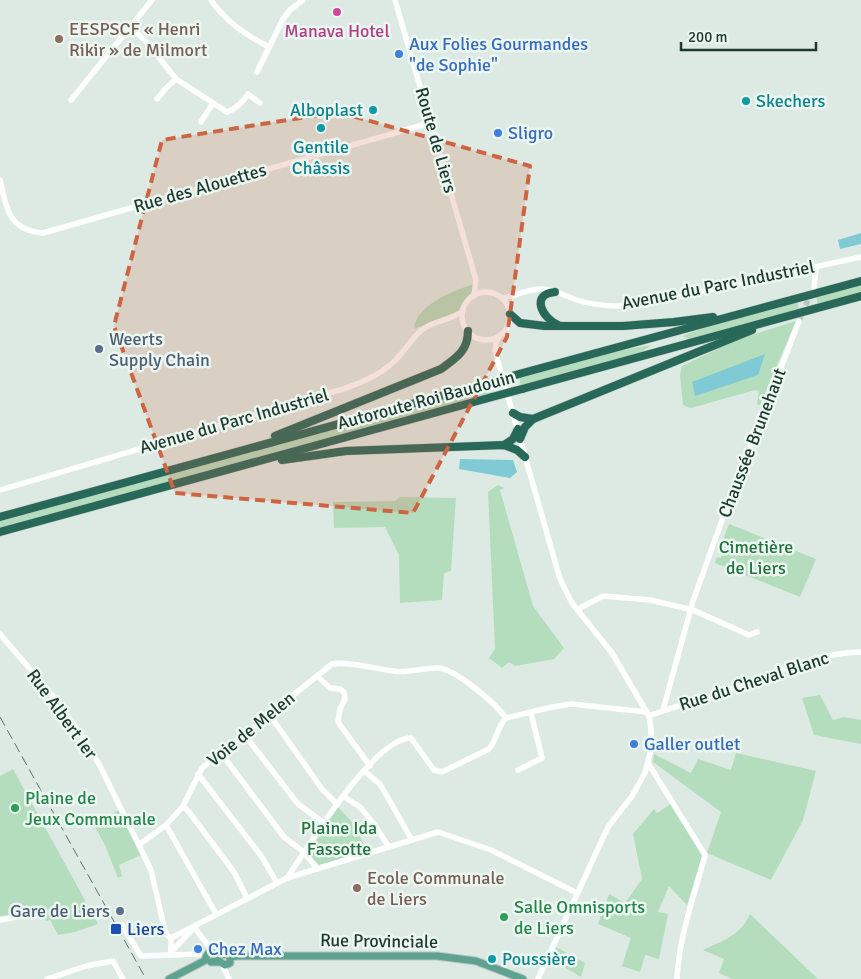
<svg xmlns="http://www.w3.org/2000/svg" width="861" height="979" font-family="Signika,sans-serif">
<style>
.green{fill:#b3ddbd}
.water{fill:#7fcad4}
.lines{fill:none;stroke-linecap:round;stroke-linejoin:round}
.minor-tunnel{stroke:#b7c7c0;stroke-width:5.5;stroke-dasharray:5.5 3;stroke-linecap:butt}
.major-casing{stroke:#bbc4c1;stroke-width:9}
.highway-casing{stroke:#bbc4c1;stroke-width:9}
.minor{stroke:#fff;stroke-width:5.5}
.major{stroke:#5ea38f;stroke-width:7}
.highway{stroke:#276859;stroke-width:8}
.rail{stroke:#57766d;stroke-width:1;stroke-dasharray:10 5;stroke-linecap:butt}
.highway-bridge-casing{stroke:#bbc4c1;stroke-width:9;stroke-linecap:butt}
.highway-bridge{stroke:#276859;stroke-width:8}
.marked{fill:#cf6443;fill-opacity:0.2;stroke:#cf6443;stroke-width:4;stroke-dasharray:10 6;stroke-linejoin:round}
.hotel-dot{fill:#d1479c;stroke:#edf7f1;stroke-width:2}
.education-dot{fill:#8d6e63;stroke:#edf7f1;stroke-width:2}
.shop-dot{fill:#3f7fe0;stroke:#edf7f1;stroke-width:2}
.culture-dot{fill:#0f9aa8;stroke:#edf7f1;stroke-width:2}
.service-dot{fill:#5c6f8a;stroke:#edf7f1;stroke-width:2}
.leisure-dot{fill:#2e9e5b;stroke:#edf7f1;stroke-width:2}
.transit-dot{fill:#1a4fb4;stroke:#edf7f1;stroke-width:2}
.labels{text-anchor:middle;stroke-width:5;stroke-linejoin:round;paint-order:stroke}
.education-label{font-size:18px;fill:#785e54;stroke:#edf7f1;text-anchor:start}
.hotel-label{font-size:18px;fill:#b23c85;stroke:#edf7f1}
.shop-label{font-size:18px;fill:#366cbe;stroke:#edf7f1;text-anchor:start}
.culture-label{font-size:18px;fill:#0d838f;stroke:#edf7f1;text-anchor:start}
.street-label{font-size:18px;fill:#1d3a31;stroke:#edf7f1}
.service-label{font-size:18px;fill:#4e5e75;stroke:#edf7f1;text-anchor:start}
.park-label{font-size:18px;fill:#257341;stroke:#edf7f1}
.leisure-label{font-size:18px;fill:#27864d;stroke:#edf7f1;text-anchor:start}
.transit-label{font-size:18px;fill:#164399;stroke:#edf7f1;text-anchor:start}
</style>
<rect width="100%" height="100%" fill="#ddeae4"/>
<g class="green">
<path d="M474 284 473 291 463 302 458 312 414 329C415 305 455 290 474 284Z"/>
<polygon points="861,284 861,293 818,305 816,296"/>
<polygon points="797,301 799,310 691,340 682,336 707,327"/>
<polygon points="796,321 760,405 757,404 759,391 755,390 691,408 683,405 680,375 682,366 736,340"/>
<polygon points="652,345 636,355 521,386 519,377 618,351"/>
<polygon points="488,386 490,395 0,529 0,520"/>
<polygon points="498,485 504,488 500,490 533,606 564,648 554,659 515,666 509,662 502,668 489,658 495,649 488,492"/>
<polygon points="400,497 456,498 451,571 444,573 442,600 400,603 399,555 385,527 334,528 333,502 395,501"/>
<polygon points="729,524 816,559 800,597 715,563 717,557 721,558 724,550 720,548"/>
<polygon points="820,695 833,720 843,717 861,720 861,744 814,735 802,698"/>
<polygon points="736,753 816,771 803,820 771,880 707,853 721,812 653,762 654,754 691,773 698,759 731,770"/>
<polygon points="13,769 98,924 75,932 58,935 50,920 46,921 41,911 0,916 0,776"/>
<polygon points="672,803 702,856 687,905 669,886 658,912 668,914 659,959 645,955 640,972 622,966 631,938 598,924 609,894 625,903 642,879 633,834 654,809 657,813"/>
<polygon points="337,806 351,821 368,851 319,865 310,856 310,851"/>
<polygon points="119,810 141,855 119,865 122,876 118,878 105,845 94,825"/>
<path d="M750 914 818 979H732L719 973 724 959 703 950C724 940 740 936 750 914Z"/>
<polygon points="556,947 585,963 581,977 557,963 553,966 549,964"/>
</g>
<g class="water">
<polygon points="861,233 861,244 840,249 838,240"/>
<polygon points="765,354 758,375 695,396 692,382"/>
<polygon points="460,459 513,460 517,472 510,478 459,469"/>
</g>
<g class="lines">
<polyline class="minor-tunnel" points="799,321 811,293"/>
<g class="major-casing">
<g id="major">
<polyline points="216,956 226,954 230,957 238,956 437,956 476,961 523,979"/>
<polyline points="211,962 220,962 225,965 230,963 230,957"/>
<polyline points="169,979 206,960 206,957 209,952 212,952 216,956 214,961"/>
</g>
</g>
<g class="highway-casing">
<g id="highway">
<path d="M555 292C530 294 542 318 558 325"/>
<polyline points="510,314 520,323 545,326 623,326 674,322 713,317"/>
<polyline points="519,374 861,281"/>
<polyline points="522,389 861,296"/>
<polyline points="513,413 520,417 533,419"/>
<path d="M275 436 441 369C456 358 468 351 468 331"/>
<polyline points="520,439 525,427 533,419 752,330"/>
<polyline points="504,445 513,439 518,429"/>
<polyline points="282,460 346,451 504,445 517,450 525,457"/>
<polyline points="0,517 488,383"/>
<polyline points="0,532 492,397"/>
</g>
</g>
<g class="minor">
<path d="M211 0C226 22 246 35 269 47"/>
<polyline points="395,0 476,280 474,296"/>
<path d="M131 27 149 45 176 79 227 112C235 109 243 102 248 94L260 103"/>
<polyline points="257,72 283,19 290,10 303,0"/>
<polyline points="157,99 166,88 176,79"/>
<polyline points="71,100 152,0"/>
<polyline points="201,122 213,103"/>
<path d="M0 180C7 209 8 230 43 233L430 123"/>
<polyline points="814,287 816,267"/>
<circle cx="486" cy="316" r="24"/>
<path d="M502 298C516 296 529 288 543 289 555 290 566 296 577 300 596 306 618 307 638 305L861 257"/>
<polyline points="499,336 496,343 495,351 560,579 572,603 612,653 649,716 651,729 651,749 645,773 632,796 608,827 538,979"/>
<path d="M0 490 343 389C366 381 385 373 401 354 408 346 413 337 422 330 434 320 450 321 463 311"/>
<polyline points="578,609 603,596 650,600 693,610 749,635 757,632"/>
<polyline points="0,634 53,696 79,732 99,764 151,870 165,931 167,935 171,938"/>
<polyline points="317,676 330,688 340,689 344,692 345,699 340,709 338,722 370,766"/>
<polyline points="663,710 693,601 725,512 799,321"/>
<polyline points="269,714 322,789 337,804"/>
<path d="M649 716C674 706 700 700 726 691 770 675 812 653 861 652"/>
<polyline points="244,734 298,804 324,823"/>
<polyline points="221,753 284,837 305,853 317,869"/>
<path d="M648 763 705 855C694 897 679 936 677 979"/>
<polyline points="518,770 542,758 531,713"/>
<polyline points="364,771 380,784 412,840"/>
<polyline points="198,774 262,857 277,883"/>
<polyline points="343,796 360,807 374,824 389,847"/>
<polyline points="183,806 189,812 234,872 247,898"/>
<polyline points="166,825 216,914"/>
<path d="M140 844 166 825 177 813 183 806 202 768 332 664C348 661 376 669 393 671 408 674 424 667 439 668 457 670 496 704 506 718L552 707 571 704 647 712"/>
<path d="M287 878C308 848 373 738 411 738L434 770 442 772 489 749C497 740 497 727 506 718"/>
<polyline points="0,920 16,917"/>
<polyline points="122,925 141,956 171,955 171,938"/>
<polyline points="194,927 214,953"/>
<polyline points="171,938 287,878 438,832 491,850 577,893"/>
<polyline points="171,952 191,931"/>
<polyline points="171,955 199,954"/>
<polyline points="222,964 229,979"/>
<polyline points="47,979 86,966 113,961 123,979"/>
</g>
<use href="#major" class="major"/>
<use href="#highway" class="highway"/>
<polyline class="rail" points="0,717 146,979"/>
<g class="highway-bridge-casing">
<g id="highway-bridge">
<polyline points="488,383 519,374"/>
<polyline points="492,397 522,389"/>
</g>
</g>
<use href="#highway-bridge" class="highway-bridge"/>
</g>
<path class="marked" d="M338 112 530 166 507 337 413 513 175 493 114 326 162 140Z"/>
<circle class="hotel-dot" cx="337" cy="12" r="5"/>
<g class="education-dot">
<circle cx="59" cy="39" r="5"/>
<circle cx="357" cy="888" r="5"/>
</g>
<g class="shop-dot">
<circle cx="399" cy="54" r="5"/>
<circle cx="498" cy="133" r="5"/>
<circle cx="634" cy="744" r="5"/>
<circle cx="198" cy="949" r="5"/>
</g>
<g class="culture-dot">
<circle cx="746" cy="101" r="5"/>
<circle cx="373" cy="110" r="5"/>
<circle cx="321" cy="128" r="5"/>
<circle cx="492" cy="959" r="5"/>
</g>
<g class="service-dot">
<circle cx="99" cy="349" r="5"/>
<circle cx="120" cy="911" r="5"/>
</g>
<g class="leisure-dot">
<circle cx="15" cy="808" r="5"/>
<circle cx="504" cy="917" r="5"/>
</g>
<rect class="transit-dot" x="110" y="923" width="12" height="12" rx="2.5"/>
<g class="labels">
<g class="education-label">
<text x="69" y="35">EESPSCF « Henri<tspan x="69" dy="21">Rikir » de Milmort</tspan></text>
<text x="367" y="884">Ecole Communale<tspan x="367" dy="21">de Liers</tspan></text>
</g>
<g class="hotel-label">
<text x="337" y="37">Manava Hotel</text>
</g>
<g class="shop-label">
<text x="409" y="50">Aux Folies Gourmandes<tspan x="409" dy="21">"de Sophie"</tspan></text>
<text x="508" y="139">Sligro</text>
<text x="644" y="750">Galler outlet</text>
<text x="208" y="955">Chez Max</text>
</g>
<g class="culture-label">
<text x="756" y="107">Skechers</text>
<text x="363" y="116" text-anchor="end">Alboplast</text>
<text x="321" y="153" text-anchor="middle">Gentile<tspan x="321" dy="21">Châssis</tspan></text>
<text x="502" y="965">Poussière</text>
</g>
<g class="street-label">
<text transform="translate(436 140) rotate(74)" y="6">Route de Liers</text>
<text transform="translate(200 188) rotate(-16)" y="6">Rue des Alouettes</text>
<text transform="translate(718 285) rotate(-11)" y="6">Avenue du Parc Industriel</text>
<text transform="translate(426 400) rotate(-15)" y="6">Autoroute Roi Baudouin</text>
<text transform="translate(234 421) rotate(-16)" y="6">Avenue du Parc Industriel</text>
<text transform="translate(752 443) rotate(-69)" y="6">Chaussée Brunehaut</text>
<text transform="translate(754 681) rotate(-18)" y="6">Rue du Cheval Blanc</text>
<text transform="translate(62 714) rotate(54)" y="6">Rue Albert Ier</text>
<text transform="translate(251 729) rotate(-39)" y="6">Voie de Melen</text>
<text transform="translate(379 941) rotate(1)" y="6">Rue Provinciale</text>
</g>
<g class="service-label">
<text x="109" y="345">Weerts<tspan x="109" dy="21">Supply Chain</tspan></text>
<text x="110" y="917" text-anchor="end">Gare de Liers</text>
</g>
<g class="park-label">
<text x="756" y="553">Cimetière<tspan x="756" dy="21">de Liers</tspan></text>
<text x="339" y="834">Plaine Ida<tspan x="339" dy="21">Fassotte</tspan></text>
</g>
<g class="leisure-label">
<text x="25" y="804">Plaine de<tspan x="25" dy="21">Jeux Communale</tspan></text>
<text x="514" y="913">Salle Omnisports<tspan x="514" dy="21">de Liers</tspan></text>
</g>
<g class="transit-label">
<text x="127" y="935">Liers</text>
</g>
</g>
<path d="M681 42v8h135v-8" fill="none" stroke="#1d3a31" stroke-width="2.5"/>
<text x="688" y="42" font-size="15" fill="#1d3a31" stroke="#edf7f1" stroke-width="4" paint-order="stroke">200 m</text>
</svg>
